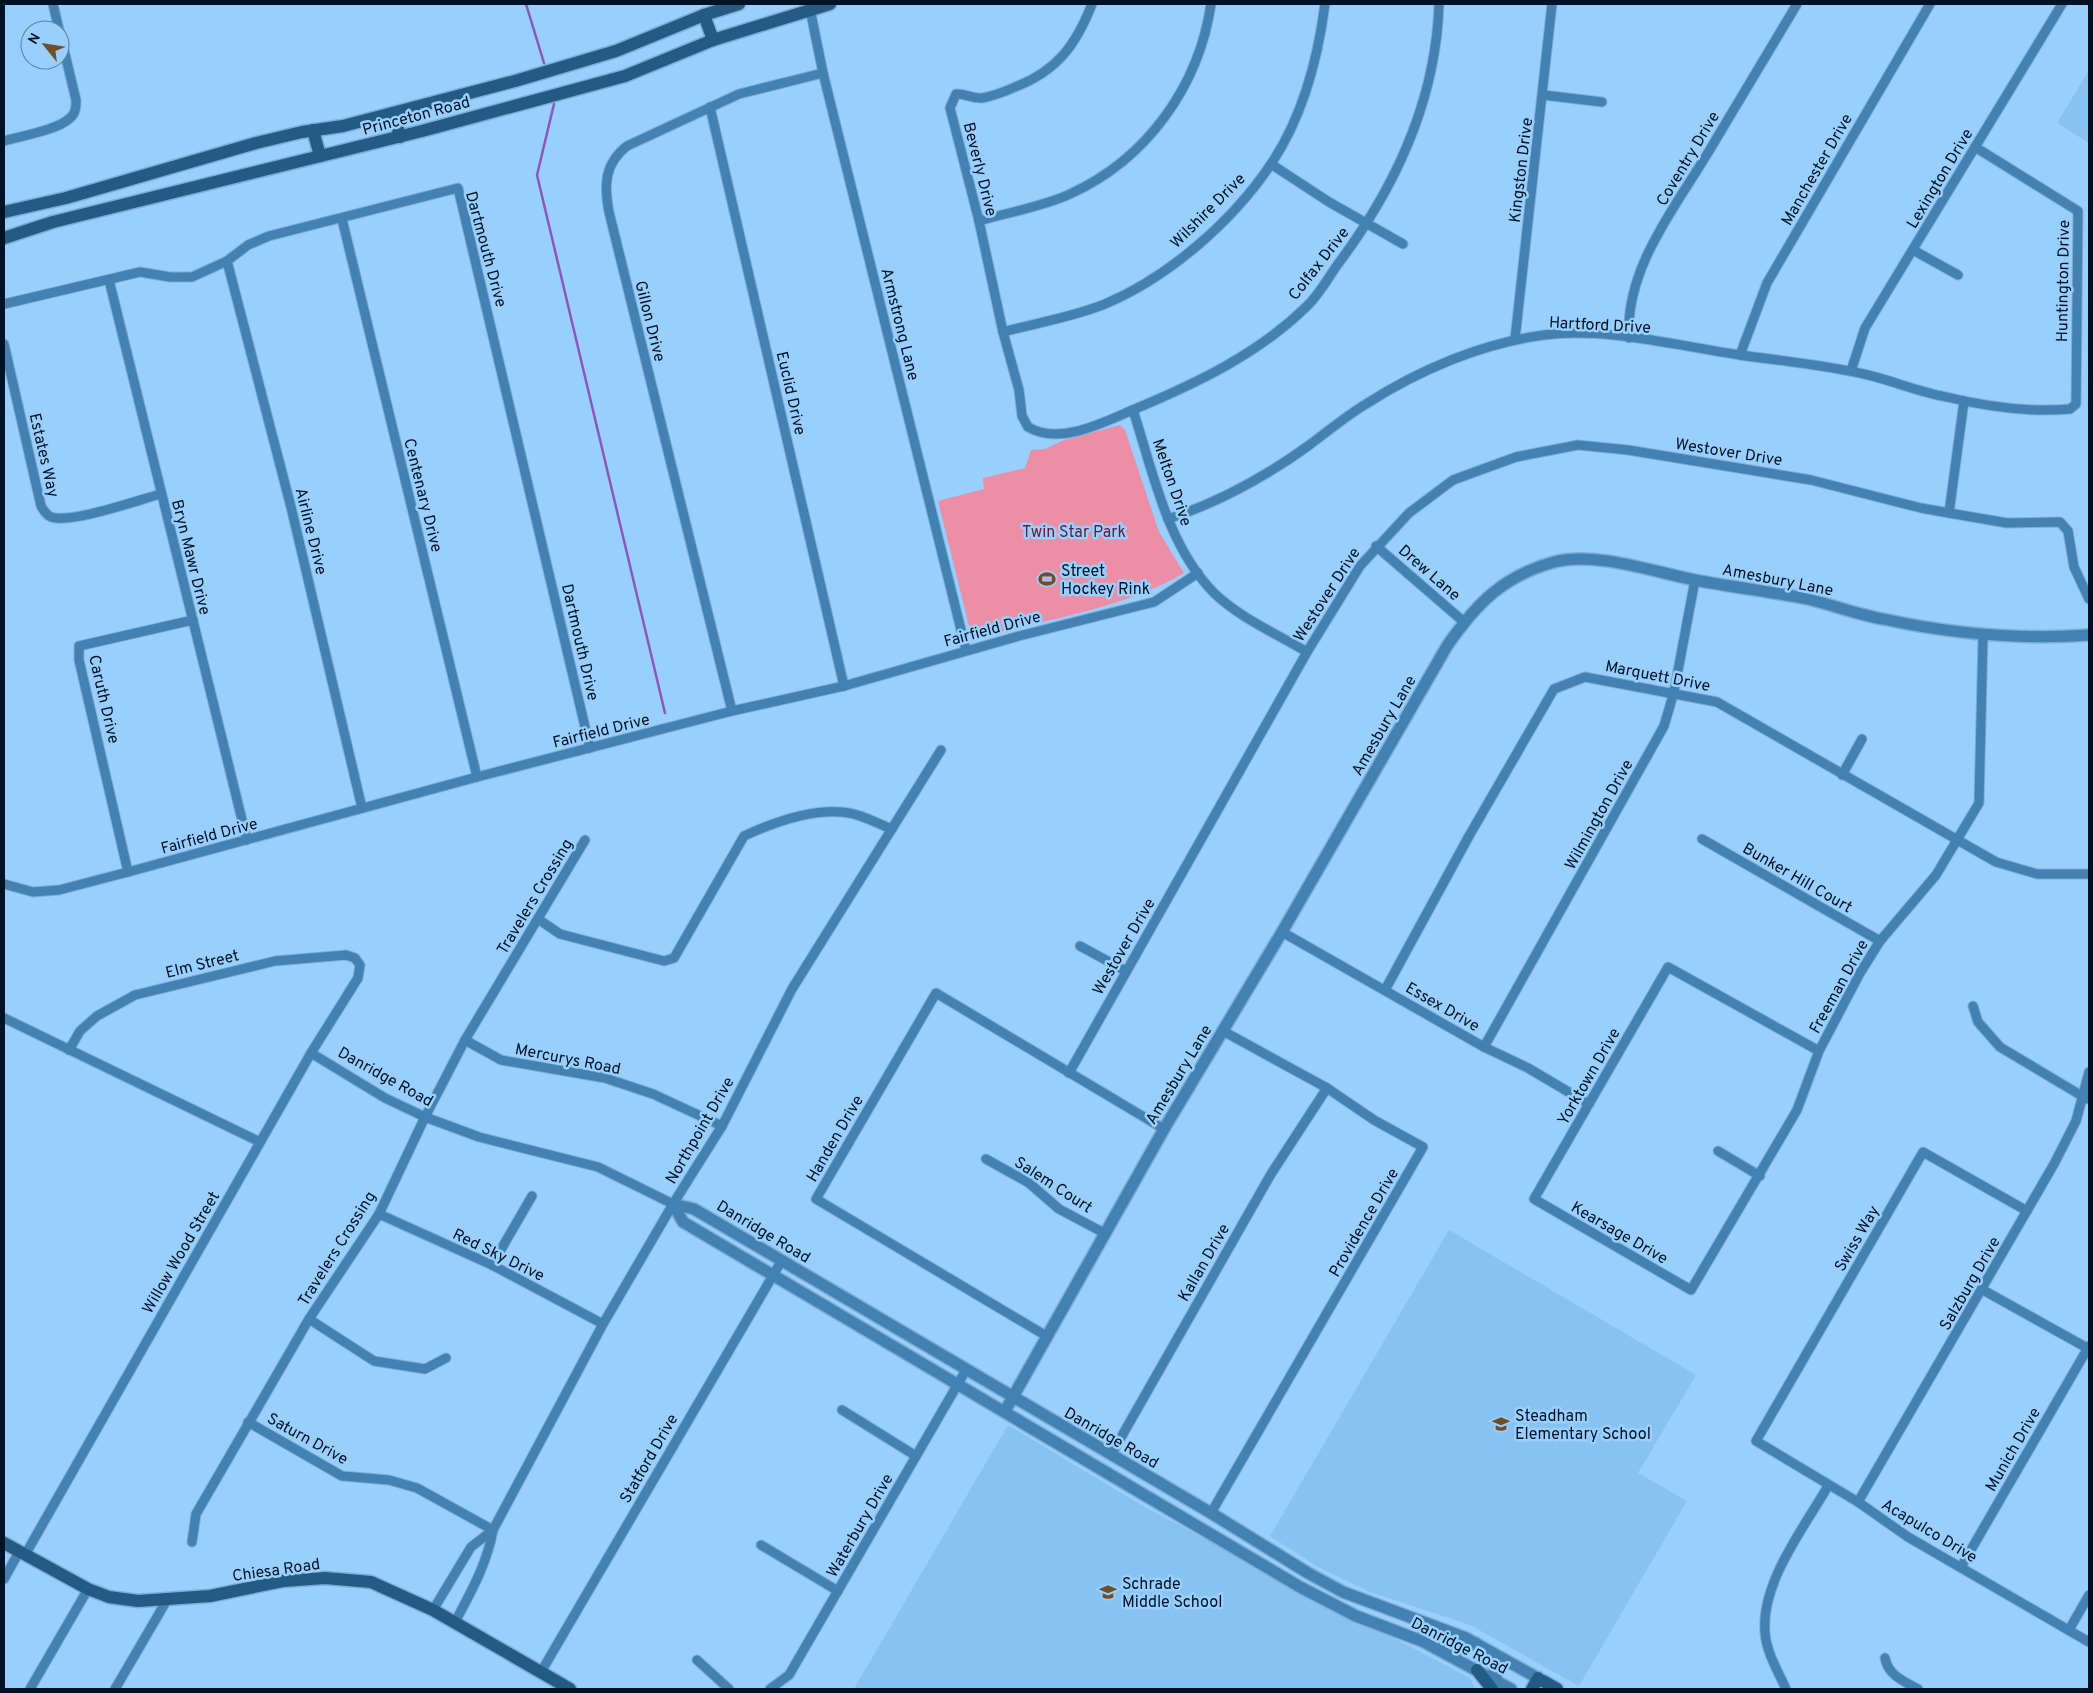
<svg xmlns="http://www.w3.org/2000/svg" width="2093" height="1693" font-family="Overpass,sans-serif">
<style>
.built{fill:#87c2f1}
.green{fill:#ec8ea6}
.lines{fill:none;stroke-linecap:round;stroke-linejoin:round}
.stream{stroke:#8958be;stroke-width:2.5}
.minor-casing{stroke:#7dadd5;stroke-width:11}
.tertiary-casing{stroke:#7dadd5;stroke-width:14}
.secondary-casing{stroke:#7dadd5;stroke-width:15}
.minor{stroke:#4281b1;stroke-width:9}
.tertiary{stroke:#4281b1;stroke-width:11}
.secondary{stroke:#235b84;stroke-width:12}
.labels{text-anchor:middle;stroke-width:5;stroke-linejoin:round;paint-order:stroke}
.street-label{font-size:16px;fill:#001226;stroke:#99cffc}
.park-label{font-size:16px;fill:#681a35;stroke:#99cffc}
.poi-label{font-size:16px;fill:#001226;stroke:#99cffc;text-anchor:start}
</style>
<rect width="100%" height="100%" fill="#99cffc"/>
<g class="built">
<polygon points="2089,70 2089,143 2057,123"/>
<polygon points="1449,1230 1696,1375 1638,1473 1687,1501 1579,1686 1470,1625 1370,1592 1318,1567 1270,1536"/>
<polygon points="1008,1425 1141,1505 1470,1678 1475,1689 854,1689"/>
</g>
<path class="green" d="M1120 425 1125 430 1159 532 1184 573C1123 609 1041 621 972 638L938 501 984 489 983 478 1025 468 1031 450 1045 449 1064 440Z"/>
<g class="lines">
<g class="stream">
<polyline points="526,4 544,63"/>
<polyline points="554,104 537,175 665,713"/>
</g>
<g class="minor-casing">
<g id="minor">
<polyline points="53,4 59,30"/>
<polyline points="809,4 823,73 966,650"/>
<path d="M1092 4C1076 45 1057 71 1015 87 1004 92 993 96 982 98 972 99 965 93 956 94L950 108 979 221 1003 332 1019 390 1022 416 1028 427C1060 446 1104 422 1135 409 1197 383 1258 354 1306 307 1319 295 1328 278 1338 264 1395 188 1436 101 1439 4"/>
<polyline points="1543,95 1602,102"/>
<polyline points="710,107 844,686"/>
<path d="M4 141C21 136 58 130 70 118 76 113 76 107 76 100L60 33"/>
<polyline points="1271,164 1329,202 1403,244"/>
<polyline points="342,219 477,777"/>
<path d="M979 221C1009 212 1042 207 1070 194 1147 159 1199 86 1211 4"/>
<polyline points="1913,250 1958,275"/>
<polyline points="227,261 291,507 362,808"/>
<polyline points="109,280 247,840"/>
<polyline points="4,304 140,272 170,277 192,277 227,261 248,245 269,236 458,188 590,748"/>
<path d="M1003 332C1036 323 1073 317 1105 304 1169 277 1233 221 1271 164 1302 118 1318 58 1325 4"/>
<path d="M1629 338C1625 268 1675 208 1709 151 1738 102 1768 53 1797 4"/>
<polyline points="1515,339 1552,4"/>
<path d="M4 344 41 506C44 511 46 515 51 517 71 524 138 500 161 494"/>
<polyline points="1740,355 1767,283 1930,4"/>
<polyline points="1851,371 1865,328 2062,4"/>
<path d="M1133 410C1153 472 1167 545 1214 593 1240 618 1277 634 1307 652"/>
<polyline points="1949,513 1964,401"/>
<path d="M1168 519C1217 503 1265 477 1308 446 1327 432 1346 416 1366 404 1419 370 1482 343 1544 335 1605 327 1679 346 1740 355 1782 361 1826 365 1868 375 1893 381 1917 391 1942 396 1983 406 2027 413 2070 409L2076 404 2078 211 1975 147"/>
<polyline points="1376,546 1464,622"/>
<path d="M732 711 609 212C604 186 604 164 627 146L739 94 823 73"/>
<polyline points="1842,775 1862,739"/>
<polyline points="1702,839 1880,941"/>
<polyline points="128,872 79,660 79,646 193,620"/>
<polyline points="4,884 33,892 59,890 128,872 477,777 732,711 844,686 1019,636 1154,602 1198,573"/>
<path d="M538 919 560 934 664 961 674 958 744 836C774 822 815 807 849 813 863 815 878 824 892 829"/>
<polyline points="1282,932 1484,1047 1528,1068 1589,1104"/>
<polyline points="1080,946 1126,971"/>
<polyline points="1385,990 1469,836 1554,689 1585,677 1717,702 1996,862 2037,874 2089,874"/>
<polyline points="1973,1006 1978,1022 2000,1047 2087,1099"/>
<polyline points="4,1018 260,1142"/>
<polyline points="465,1040 501,1060 605,1078 653,1094 722,1126"/>
<polyline points="1484,1047 1664,726 1674,692 1695,580"/>
<polyline points="1819,1051 1668,967 1534,1199 1691,1290 1797,1110 1819,1051 1860,973 1880,941 1936,875 1979,803 1983,636"/>
<polyline points="311,1053 385,1098 425,1117 479,1137 598,1167 673,1204"/>
<polyline points="1069,1073 1307,652 1360,566 1409,513 1453,480 1516,457 1578,445 1628,450 1811,480 1921,508 1949,513 2007,523 2060,522 2068,531 2074,567 2089,599"/>
<polyline points="1718,1151 1760,1176"/>
<polyline points="986,1159 1029,1183 1059,1209 1106,1234"/>
<polyline points="2027,1211 1923,1152 1756,1441 1858,1502 1908,1537 2089,1642"/>
<polyline points="379,1214 492,1265 603,1324"/>
<polyline points="492,1265 532,1196"/>
<polyline points="1983,1290 2089,1349"/>
<polyline points="309,1319 374,1361 425,1369 446,1358"/>
<polyline points="1048,1337 816,1199 936,993 1164,1129"/>
<polyline points="842,1410 916,1456"/>
<polyline points="248,1422 342,1476 389,1480 417,1488 493,1530 603,1324 673,1204 722,1126 792,989 941,750"/>
<polyline points="1111,1455 1271,1174 1327,1088"/>
<polyline points="1858,1502 2054,1164 2076,1121 2089,1072"/>
<polyline points="1211,1513 1423,1147 1374,1120 1327,1088 1223,1031"/>
<polyline points="192,1542 196,1514 309,1319 379,1214 425,1117 465,1040 585,840"/>
<polyline points="761,1545 838,1591"/>
<polyline points="25,1555 311,1053 358,978 360,965 355,958 346,955 275,961 135,995 97,1016 80,1031 69,1050"/>
<polyline points="1961,1567 2089,1346"/>
<polyline points="4,1579 19,1552"/>
<path d="M433 1610 471 1547 493 1530C487 1564 471 1592 455 1622"/>
<polyline points="2069,1630 2089,1595"/>
<path d="M1885 1658C1888 1675 1903 1681 1918 1689"/>
<polyline points="697,1660 729,1689"/>
<polyline points="541,1672 782,1260"/>
<polyline points="30,1689 88,1589"/>
<polyline points="115,1689 167,1600"/>
<polyline points="770,1689 789,1675 966,1370"/>
<path d="M1786 1689C1778 1671 1766 1652 1765 1632 1761 1582 1804 1528 1828 1486"/>
</g>
</g>
<g class="tertiary-casing">
<g id="tertiary">
<polyline points="673,1204 694,1209 1211,1513 1308,1573 1343,1592 1466,1638 1543,1681"/>
<polyline points="673,1204 683,1222 1300,1587 1356,1616 1422,1641 1511,1689"/>
<path d="M1005 1411 1164 1129 1282 932 1447 646C1476 604 1503 576 1554 562 1595 551 1654 572 1695 580 1731 587 1767 591 1803 598 1830 604 1856 614 1883 619 1952 634 2019 640 2089 635"/>
<polyline points="1443,1647 1457,1650 1476,1643"/>
<polyline points="1493,1653 1493,1663 1497,1682"/>
</g>
</g>
<g class="secondary-casing">
<g id="secondary">
<polyline points="704,15 713,40"/>
<polyline points="394,113 400,137"/>
<polyline points="313,130 320,156"/>
<polyline points="4,212 66,198 256,143 302,132 343,126 515,81 616,51 704,15 739,4"/>
<polyline points="4,238 53,222 422,131 625,76 713,40 830,4"/>
<polyline points="4,1543 88,1589 109,1597 138,1601 210,1596 283,1581 325,1578 371,1582 433,1610 570,1689"/>
<polyline points="1477,1670 1492,1689"/>
<polyline points="1543,1681 1557,1689"/>
<polyline points="1532,1689 1538,1678"/>
</g>
</g>
<use href="#minor" class="minor"/>
<use href="#tertiary" class="tertiary"/>
<use href="#secondary" class="secondary"/>
</g>
<defs>
<g id="stadium-bare" transform="scale(1.35)"><path d="M0-5a6.5 5 0 1 0 0 10a6.5 5 0 1 0 0-10ZM-3.5-1.8h7v3.6h-7Z" fill="#724d29" stroke="#99cffc" stroke-width="2.5" paint-order="stroke"/></g>
<g id="school-bare" transform="scale(1.35)"><path d="M0-5L7-2L0 1L-7-2ZM-4 1L0 2.5L4 1V4Q0 6-4 4Z" fill="#724d29" stroke="#99cffc" stroke-width="2.5" paint-order="stroke"/></g>
</defs>
<g fill-rule="evenodd">
<use href="#stadium-bare" x="1047" y="579"/>
<use href="#school-bare" x="1501" y="1424"/>
<use href="#school-bare" x="1108" y="1592"/>
</g>
<g class="labels">
<g class="street-label">
<text transform="translate(416 115) rotate(-15)" y="6">Princeton Road</text>
<text transform="translate(1687 158) rotate(-59)" y="6">Coventry Drive</text>
<text transform="translate(981 169) rotate(76)" y="6">Beverly Drive</text>
<text transform="translate(1816 169) rotate(-60)" y="6">Manchester Drive</text>
<text transform="translate(1520 170) rotate(-83)" y="6">Kingston Drive</text>
<text transform="translate(1939 178) rotate(-59)" y="6">Lexington Drive</text>
<text transform="translate(1207 210) rotate(-45)" y="6">Wilshire Drive</text>
<text transform="translate(487 249) rotate(75)" y="6">Dartmouth Drive</text>
<text transform="translate(1318 263) rotate(-52)" y="6">Colfax Drive</text>
<text transform="translate(2062 281) rotate(-89)" y="6">Huntington Drive</text>
<text transform="translate(651 321) rotate(76)" y="6">Gillon Drive</text>
<text transform="translate(901 324) rotate(76)" y="6">Armstrong Lane</text>
<text transform="translate(1600 324) rotate(3)" y="6">Hartford Drive</text>
<text transform="translate(792 393) rotate(77)" y="6">Euclid Drive</text>
<text transform="translate(1729 451) rotate(9)" y="6">Westover Drive</text>
<text transform="translate(45 455) rotate(77)" y="6">Estates Way</text>
<text transform="translate(1173 482) rotate(71)" y="6">Melton Drive</text>
<text transform="translate(424 495) rotate(76)" y="6">Centenary Drive</text>
<text transform="translate(312 531) rotate(76)" y="6">Airline Drive</text>
<text transform="translate(192 557) rotate(76)" y="6">Bryn Mawr Drive</text>
<text transform="translate(1430 572) rotate(41)" y="6">Drew Lane</text>
<text transform="translate(1778 579) rotate(11)" y="6">Amesbury Lane</text>
<text transform="translate(1326 594) rotate(-57)" y="6">Westover Drive</text>
<text transform="translate(992 628) rotate(-15)" y="6">Fairfield Drive</text>
<text transform="translate(581 642) rotate(77)" y="6">Dartmouth Drive</text>
<text transform="translate(1658 675) rotate(11)" y="6">Marquett Drive</text>
<text transform="translate(105 699) rotate(77)" y="6">Caruth Drive</text>
<text transform="translate(1383 725) rotate(-60)" y="6">Amesbury Lane</text>
<text transform="translate(601 730) rotate(-14)" y="6">Fairfield Drive</text>
<text transform="translate(1598 814) rotate(-61)" y="6">Wilmington Drive</text>
<text transform="translate(209 835) rotate(-15)" y="6">Fairfield Drive</text>
<text transform="translate(1798 877) rotate(30)" y="6">Bunker Hill Court</text>
<text transform="translate(534 896) rotate(-59)" y="6">Travelers Crossing</text>
<text transform="translate(1123 946) rotate(-60)" y="6">Westover Drive</text>
<text transform="translate(202 963) rotate(-14)" y="6">Elm Street</text>
<text transform="translate(1838 986) rotate(-61)" y="6">Freeman Drive</text>
<text transform="translate(1443 1006) rotate(30)" y="6">Essex Drive</text>
<text transform="translate(568 1058) rotate(11)" y="6">Mercurys Road</text>
<text transform="translate(1178 1074) rotate(-59)" y="6">Amesbury Lane</text>
<text transform="translate(386 1076) rotate(29)" y="6">Danridge Road</text>
<text transform="translate(1588 1076) rotate(-60)" y="6">Yorktown Drive</text>
<text transform="translate(699 1130) rotate(-60)" y="6">Northpoint Drive</text>
<text transform="translate(834 1138) rotate(-60)" y="6">Handen Drive</text>
<text transform="translate(1054 1184) rotate(33)" y="6">Salem Court</text>
<text transform="translate(1363 1222) rotate(-60)" y="6">Providence Drive</text>
<text transform="translate(764 1231) rotate(31)" y="6">Danridge Road</text>
<text transform="translate(1620 1232) rotate(30)" y="6">Kearsage Drive</text>
<text transform="translate(1856 1238) rotate(-60)" y="6">Swiss Way</text>
<text transform="translate(336 1248) rotate(-58)" y="6">Travelers Crossing</text>
<text transform="translate(180 1252) rotate(-60)" y="6">Willow Wood Street</text>
<text transform="translate(499 1254) rotate(26)" y="6">Red Sky Drive</text>
<text transform="translate(1203 1262) rotate(-60)" y="6">Kallan Drive</text>
<text transform="translate(1969 1283) rotate(-60)" y="6">Salzburg Drive</text>
<text transform="translate(1112 1437) rotate(30)" y="6">Danridge Road</text>
<text transform="translate(308 1438) rotate(29)" y="6">Saturn Drive</text>
<text transform="translate(2012 1449) rotate(-60)" y="6">Munich Drive</text>
<text transform="translate(648 1458) rotate(-60)" y="6">Statford Drive</text>
<text transform="translate(859 1525) rotate(-60)" y="6">Waterbury Drive</text>
<text transform="translate(1930 1530) rotate(31)" y="6">Acapulco Drive</text>
<text transform="translate(276 1569) rotate(-8)" y="6">Chiesa Road</text>
<text transform="translate(1460 1645) rotate(27)" y="6">Danridge Road</text>
</g>
<g class="park-label">
<text x="1074" y="537">Twin Star Park</text>
</g>
<g class="poi-label">
<text x="1061" y="576">Street<tspan x="1061" dy="18">Hockey Rink</tspan></text>
<text x="1515" y="1421">Steadham<tspan x="1515" dy="18">Elementary School</tspan></text>
<text x="1122" y="1589">Schrade<tspan x="1122" dy="18">Middle School</tspan></text>
</g>
</g>
<rect width="2093" height="1693" fill="none" stroke="#001226" stroke-width="10"/>
<g transform="translate(45 45) rotate(300)"><circle r="24" fill="#99cffc" stroke="#5c83a6"/>
<path d="M0-4L9 19L0 12L-9 19Z" fill="#724d29"/>
<text y="-8" font-size="14" font-weight="bold" text-anchor="middle" fill="#001226">N</text>
</g>
</svg>
